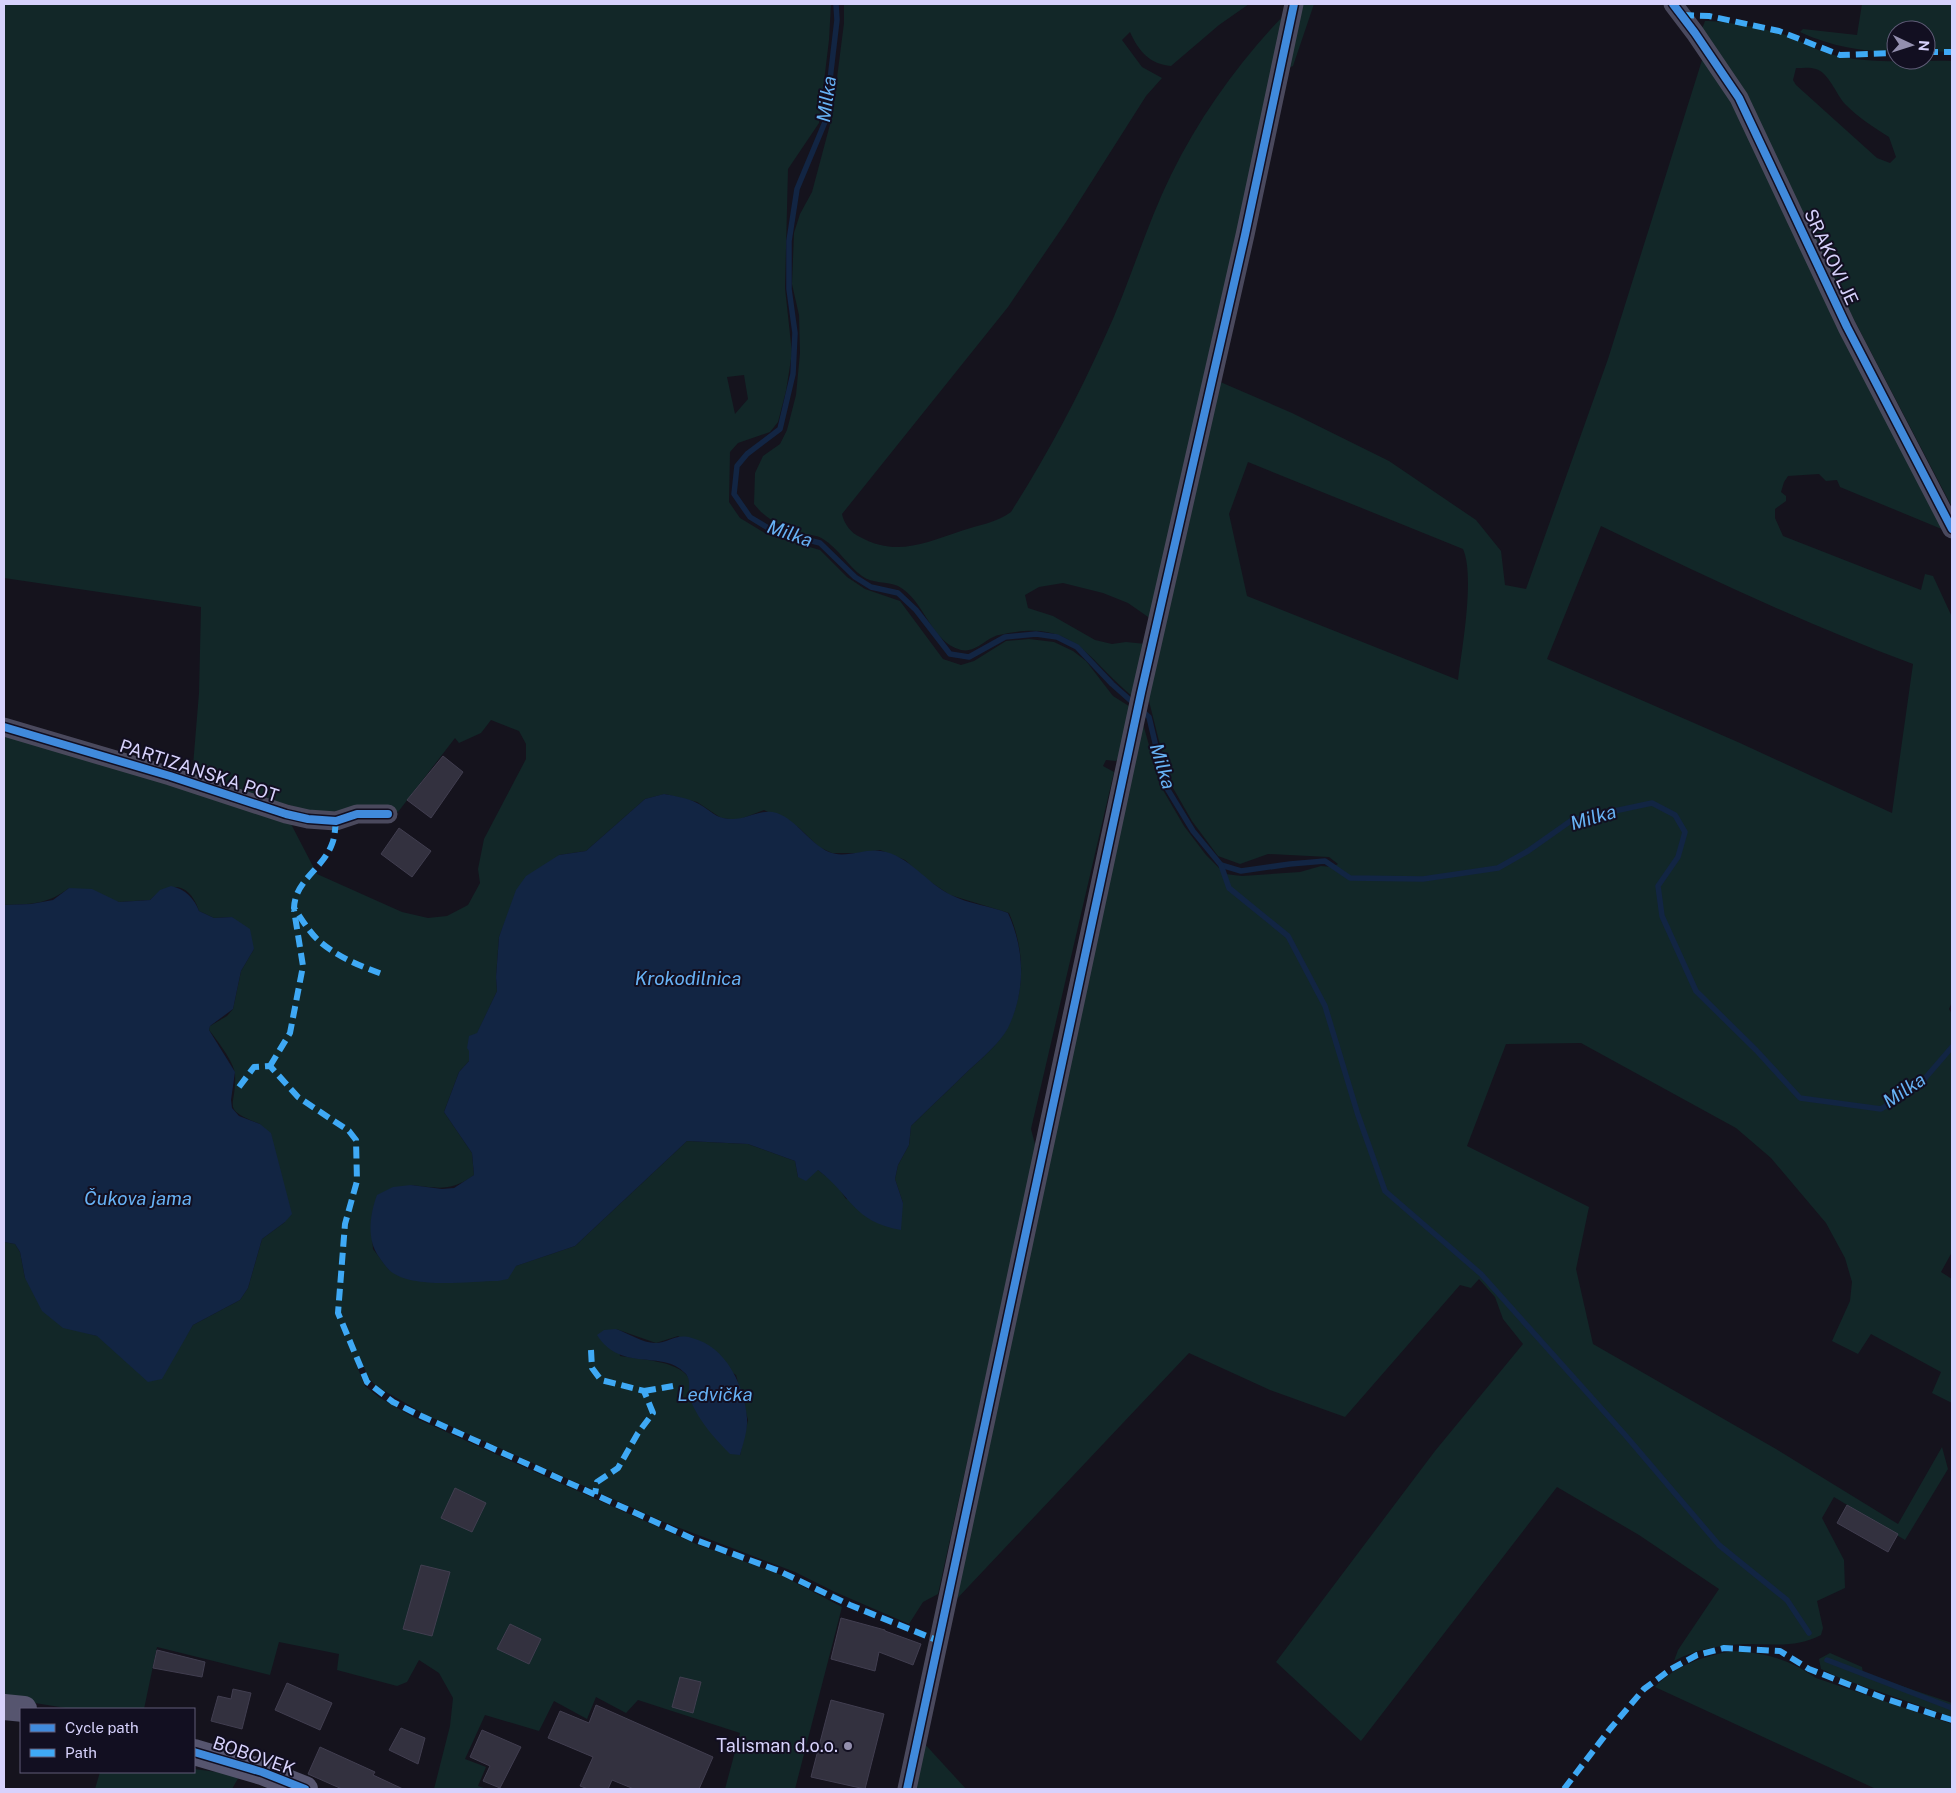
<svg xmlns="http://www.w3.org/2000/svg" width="1956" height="1793" font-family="'Public Sans',sans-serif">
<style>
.green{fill:#122728;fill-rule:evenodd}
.water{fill:#122543}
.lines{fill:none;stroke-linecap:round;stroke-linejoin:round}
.stream{stroke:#122543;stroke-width:5.5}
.building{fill:#33313f;stroke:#413e50}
.street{stroke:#4a495d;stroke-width:19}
.secondary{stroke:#56556f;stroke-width:26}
.quiet{stroke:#3fa9f5;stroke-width:6;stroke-dasharray:12 6;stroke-linecap:butt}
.cycleway-casing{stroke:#120f21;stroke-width:11}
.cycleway{stroke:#408adc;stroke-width:8}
.poi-dot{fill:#938fae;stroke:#120f21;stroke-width:2}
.labels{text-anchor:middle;stroke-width:4;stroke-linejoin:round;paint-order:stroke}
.street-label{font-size:18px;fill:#d7d2fc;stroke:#120f21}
.poi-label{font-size:18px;fill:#d7d2fc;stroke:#120f21;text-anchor:end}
.water-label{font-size:19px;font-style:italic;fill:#67b2f5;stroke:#120f21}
</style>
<rect width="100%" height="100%" fill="#15131d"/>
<g class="green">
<path d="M4 4H831L829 40 819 123 788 169 785 288 792 353 786 391 778 422 770 432 738 443 730 452 729 502 740 518 768 535 820 550 847 577 865 589 900 601 943 659 961 665 974 661 1006 641 1029 639 1054 642 1073 651 1086 661 1113 696 1132 708 1122 754 1116 761 1106 760 1103 766 1114 772 1031 1129 1036 1148 938 1594 923 1602 909 1624 835 1592 795 1572 664 1522 426 1415 376 1386 368 1377 363 1365 356 1364 365 1386 380 1398 413 1417 696 1544 781 1575 842 1607 795 1789H725L740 1733 638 1700 626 1713 596 1697 587 1719 554 1701 539 1731 485 1715 465 1759 486 1767 478 1786 487 1789H434L450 1726 453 1698 439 1673 419 1660 407 1682 397 1686 337 1670 339 1654 279 1642 270 1675 157 1647 144 1709H72L4 1698V1242L15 1244 20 1252 25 1278 83 1332 97 1336 183 1341 193 1325 240 1300 248 1288 262 1239 285 1222 260 1124C219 1108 237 1108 235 1074 234 1062 217 1040 209 1030L210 1026 227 1016 233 1009 241 971 254 949 232 917 214 918 199 911C190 883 170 880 150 900L119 902 69 888C47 905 30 904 4 905V733L83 756 291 824 317 874 402 912 428 918 447 916 468 905 480 883 478 869 484 839 526 759V744L519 731 491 720 481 733 459 743 455 738 398 812 384 807 317 813 192 778 199 693 201 607 4 578ZM744 375 748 399 735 414 727 377ZM665 794 697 802 721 818 738 820 764 810 798 827 819 847 832 853H858L880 850 905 860 926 879 950 895 1009 913C1025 950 1026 991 1007 1028 999 1044 982 1058 969 1070 950 1089 930 1107 911 1126L909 1145 898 1165 895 1179 903 1203 846 1199 836 1184 818 1170 798 1177 795 1161 748 1144 687 1141 575 1246 471 1281 447 1282 389 1270 373 1249 371 1224 411 1185C438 1188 451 1192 474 1175L472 1153 444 1112 459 1072 469 1061V1051L497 991 496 977 499 937 507 917 559 855 586 851 645 799ZM616 1329 656 1343 678 1336 736 1375 748 1420 740 1455 690 1401C689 1393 691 1383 688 1377 679 1361 637 1359 620 1356Z"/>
<path d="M844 4H1249L1219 25 1171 66C1150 64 1139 52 1130 32L1122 40 1142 67 1162 78 1146 96 1066 222 1008 307 842 514C844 524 851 533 860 537 897 557 924 543 961 531 978 525 996 523 1011 512 1046 457 1077 399 1104 339 1129 286 1145 228 1171 175 1200 116 1239 62 1284 15L1239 234 1219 307 1151 619 1128 603 1103 593 1063 583 1039 587 1025 595 1028 608 1053 616 1095 640 1112 644 1126 642 1146 644 1133 697C1084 656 1074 618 999 635 985 638 977 653 961 650 930 642 925 600 898 586 887 581 872 584 862 576 848 566 838 548 823 539 819 536 811 535 805 534 785 528 767 521 754 504L755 473 763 456 780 444 787 430 796 395 800 353 799 315 792 284 794 233 800 214 812 192 832 117 844 23Z"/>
<polygon points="1302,4 1314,4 1293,66 1288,68"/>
<path d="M1862 4H1952V52L1926 51V30H1896V52C1860 51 1833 47 1800 32L1803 29 1857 35Z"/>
<path d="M1705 21C1728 21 1769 29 1791 37 1803 42 1814 49 1826 53 1866 65 1911 60 1952 61V507L1702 29ZM1796 68C1802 68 1810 67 1816 69 1829 73 1836 94 1845 104 1859 118 1873 127 1889 137L1896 157 1890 163 1877 158 1796 85 1793 80Z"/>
<path d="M1703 57 1738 110 1944 530 1840 487 1837 480 1826 481 1819 474 1788 476 1784 482 1781 492 1786 496V501L1775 509V518L1783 536 1921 590 1925 574 1933 576 1952 617V1002L1949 1009 1952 1014V1252L1941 1272 1952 1279V1403L1932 1393 1941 1372 1871 1334 1858 1354 1832 1341 1850 1301 1852 1282 1845 1258 1826 1223 1771 1158 1736 1128 1581 1043 1506 1044 1467 1146 1589 1207 1576 1269 1593 1344 1776 1449 1898 1524 1942 1447 1948 1469 1905 1540 1834 1497 1822 1518 1844 1560 1845 1588 1817 1601 1823 1628 1821 1635C1797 1648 1771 1644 1745 1644 1719 1645 1697 1649 1674 1661L1678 1650 1719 1589 1639 1535 1557 1487 1361 1741 1276 1662 1435 1451 1523 1344 1503 1319 1495 1297 1479 1279 1471 1288 1460 1285 1345 1417 1270 1390 1189 1353 952 1604 1142 720 1160 785 1184 826 1206 855 1225 874 1242 876 1300 872 1321 866 1332 867 1338 864 1329 857 1268 854 1240 864 1218 856 1192 821 1169 781 1147 693 1218 381 1292 413 1389 461 1476 520 1501 551 1505 585 1526 589 1608 359ZM1248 462 1463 549C1475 576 1462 648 1458 680L1247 596 1229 514ZM1601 526C1704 576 1806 624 1913 664L1892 813 1740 743 1547 659Z"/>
<path d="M1733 1651C1767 1653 1788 1659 1816 1678L1952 1724V1789H1876L1655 1687C1676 1665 1704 1656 1733 1651Z"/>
<polygon points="1830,1653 1862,1667 1863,1673 1952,1703 1952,1717 1840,1678 1821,1669 1819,1659"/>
<polygon points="922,1741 966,1789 911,1789"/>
<polygon points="194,1769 240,1775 232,1789 95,1789 100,1772 194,1772"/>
</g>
<g class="water">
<path d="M664 794C675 796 688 798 697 803 706 807 714 816 723 818 745 823 758 807 777 813 798 821 809 843 829 852 845 859 865 848 881 851 909 855 926 883 951 895 969 904 990 906 1008 913 1025 950 1026 991 1008 1028 999 1044 982 1058 969 1070 950 1089 930 1107 911 1126L909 1145 898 1165 895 1179 903 1203 901 1230C852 1221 853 1197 818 1170L806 1181 798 1177 795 1161 748 1144 687 1141 575 1246 516 1266 508 1279 498 1281C469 1281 411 1290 389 1270 385 1266 382 1261 379 1257 366 1239 370 1214 377 1195L393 1187 411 1185 442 1189 454 1188 474 1175 472 1153 444 1112 459 1072 469 1061V1051L467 1048 469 1036 477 1033 497 991 496 977 499 937 516 890 526 876 559 855 586 851 645 799Z"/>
<path d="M171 886C185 889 194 898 199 911L214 918 232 917 250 929 254 949 241 971 233 1009 210 1026 209 1030 235 1072 231 1100 232 1108 239 1116 260 1124 271 1133 292 1214 285 1222 262 1239 248 1288 240 1300 193 1325 162 1379 148 1382 97 1336 63 1328 42 1311 25 1278 20 1252 15 1244 4 1242V905L31 904 53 900 69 888 92 889 119 902 150 900 160 890Z"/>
<path d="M616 1329C628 1333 643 1343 655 1343 669 1343 676 1333 692 1338 726 1346 745 1387 747 1418 748 1430 743 1444 740 1455L730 1454C715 1439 700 1422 691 1402 686 1393 693 1381 685 1373 662 1349 621 1373 597 1335L604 1330Z"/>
</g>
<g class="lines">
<g class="stream">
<polyline points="836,4 837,20 825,122 797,189 789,241 789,289 795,333 793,374 780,429 747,454 737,466 734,494 750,517 773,531 820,543 855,577 871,587 898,593 916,610 950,654 969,657 1005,637 1036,634 1057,637 1077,647 1112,684 1149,717 1165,785 1193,831 1221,865 1241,871 1290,864 1325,861 1350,878 1423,879 1498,868 1528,851 1572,820 1652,803 1675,815 1685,832 1678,857 1658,886 1662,916 1696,991 1756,1050 1800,1098 1881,1109 1921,1083 1952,1047"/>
<polyline points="1221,865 1229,888 1288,936 1325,1006 1358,1115 1385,1191 1481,1274 1626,1436 1719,1545 1787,1600 1809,1633"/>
<polyline points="1827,1660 1952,1708"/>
</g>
</g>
<g class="building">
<polygon points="443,756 463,772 431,818 407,800"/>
<polygon points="399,828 431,851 412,877 381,854"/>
<polygon points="455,1488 486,1503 472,1532 441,1518"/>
<polygon points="1847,1505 1898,1534 1888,1552 1837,1523"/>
<polygon points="421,1565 450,1572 432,1636 403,1629"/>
<polygon points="841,1618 885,1630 885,1631 921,1644 913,1665 879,1652 875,1671 831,1659"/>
<polygon points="510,1624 541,1639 529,1664 497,1649"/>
<polygon points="157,1650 205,1662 202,1677 153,1668"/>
<polygon points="680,1677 701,1682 693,1713 672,1707"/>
<polygon points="287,1683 332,1703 320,1730 275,1710"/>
<polygon points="233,1689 251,1693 242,1729 211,1721 218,1696 231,1699"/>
<polygon points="831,1700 884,1714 865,1789 811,1777"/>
<polygon points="596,1705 713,1757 699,1789 634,1789 612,1780 608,1789 588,1789 580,1786 593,1757 548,1738 560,1711 589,1723"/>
<polygon points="401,1728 425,1738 418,1764 389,1750"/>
<polygon points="482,1730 521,1747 500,1788 483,1781 490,1766 470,1757"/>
<polygon points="320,1747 375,1772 373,1775 403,1789 342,1789 308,1774"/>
</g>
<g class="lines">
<g class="street">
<polyline points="1673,4 1695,33 1739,98 1847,327 1952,529"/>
<polyline points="4,727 170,776 286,814 308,819 336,821 357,814 388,814"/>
<polyline points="907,1789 1141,693 1245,235 1294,4"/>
</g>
<g class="secondary">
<polyline points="4,1707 24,1709"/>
<polyline points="194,1752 262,1772 305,1789"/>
</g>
<g class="quiet">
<polyline points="1682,15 1709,16 1779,31 1840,55 1896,53"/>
<polyline points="1926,52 1952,52"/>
<path d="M336 821C335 828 335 837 332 844 323 869 295 880 294 908 301 918 308 930 317 939 335 956 360 966 382 974"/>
<polyline points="270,1066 290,1033 303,966 294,910"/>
<polyline points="239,1087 254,1067 270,1066 298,1097 349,1131 356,1140 357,1181 345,1224 338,1313 367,1382 393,1402 419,1415 693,1539 779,1571 850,1605 939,1641"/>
<polyline points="591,1350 592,1368 601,1380 644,1391 653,1413 638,1433 618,1468 597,1482 595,1494"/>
<polyline points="644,1391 673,1386"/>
<polyline points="1564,1789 1610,1729 1644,1689 1671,1669 1697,1655 1724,1648 1780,1651 1809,1669 1886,1699 1952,1720"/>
</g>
<g class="cycleway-casing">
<g id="cycleway">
<polyline points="1673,4 1695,33 1739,98 1847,327 1952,529"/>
<polyline points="4,727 170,776 286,814 308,819 336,821 357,814 388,814"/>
<polyline points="194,1752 262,1772 305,1789"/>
<polyline points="907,1789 1141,693 1245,235 1294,4"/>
</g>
</g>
<use href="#cycleway" class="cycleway"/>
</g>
<circle class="poi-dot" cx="848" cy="1746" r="5"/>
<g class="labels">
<g class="street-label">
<text transform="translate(1831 257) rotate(65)" y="6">SRAKOVLJE</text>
<text transform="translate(199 771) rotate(18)" y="6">PARTIZANSKA POT</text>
<text transform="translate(254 1756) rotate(19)" y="6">BOBOVEK</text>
</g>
<g class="poi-label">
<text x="838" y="1752">Talisman d.o.o.</text>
</g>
<g class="water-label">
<text transform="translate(826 99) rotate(-82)" y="7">Milka</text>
<text transform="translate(790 533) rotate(19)" y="7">Milka</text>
<text transform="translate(1163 766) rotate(73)" y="7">Milka</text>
<text transform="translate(1593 817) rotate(-16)" y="7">Milka</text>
<text x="688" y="985">Krokodilnica</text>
<text transform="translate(1904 1090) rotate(-34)" y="7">Milka</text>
<text x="138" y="1205">Čukova jama</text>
<text x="715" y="1401">Ledvička</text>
</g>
</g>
<rect width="1956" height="1793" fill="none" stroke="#d7d2fc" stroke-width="10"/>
<rect x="20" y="1708" width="175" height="65" fill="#120f21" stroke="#615d79"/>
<rect x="30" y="1724" width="25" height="8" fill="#408adc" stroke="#615d79"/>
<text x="65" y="1733" font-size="15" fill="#d7d2fc">Cycle path</text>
<rect x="30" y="1749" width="25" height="8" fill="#3fa9f5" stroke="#615d79"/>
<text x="65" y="1758" font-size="15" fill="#d7d2fc">Path</text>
<g transform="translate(1911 45) rotate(94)"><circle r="24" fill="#120f21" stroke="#615d79"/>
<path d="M0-4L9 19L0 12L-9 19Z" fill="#938fae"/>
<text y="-8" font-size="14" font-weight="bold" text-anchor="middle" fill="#d7d2fc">N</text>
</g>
</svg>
